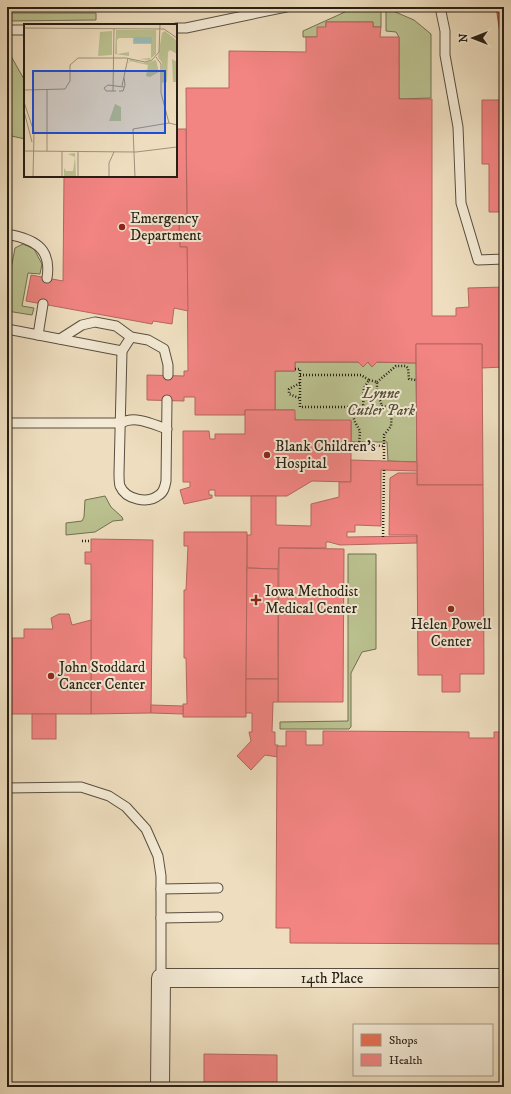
<svg xmlns="http://www.w3.org/2000/svg" width="511" height="1094" font-family="'IM FELL DW Pica',serif">
<style>
.green{fill:#bbc190;stroke:#717052}
.shops{fill:#e76f51;stroke:#ad573f}
.health{fill:#f28482;stroke:#b56661}
.lines{fill:none;stroke-linecap:round;stroke-linejoin:round}
.service-casing{stroke:#594f40;stroke-width:11}
.minor-casing{stroke:#594f40;stroke-width:20}
.path{stroke:#271f15;stroke-width:2.5;stroke-dasharray:1 2;stroke-linecap:butt}
.service{stroke:#f4ead5;stroke-width:9}
.minor{stroke:#f4ead5;stroke-width:18}
.poi-dot{fill:#8f2418;stroke:#f4ead5;stroke-width:1.5}
.labels{text-anchor:middle;stroke-width:4;stroke-linejoin:round;paint-order:stroke}
.poi-label{font-size:15px;fill:#271f15;stroke:#f4ead5;text-anchor:start}
.park-label{font-size:15px;font-style:italic;fill:#53503a;stroke:#f4ead5}
.street-label{font-size:15px;fill:#271f15;stroke:#f4ead5}
.inset-road{fill:none;stroke:#9e927b;stroke-width:1}
.view{fill:#1d4ed8;fill-opacity:0.15;stroke:#1d4ed8;stroke-width:2}
.inset-edge{fill:none;stroke:#271f15;stroke-width:2}
</style>
<rect width="100%" height="100%" fill="#eedebf"/>
<filter id="stains"><feTurbulence type="fractalNoise" baseFrequency=".005" numOctaves="4"/><feColorMatrix values="0 0 0 0 .2 0 0 0 0 .09 0 0 0 0 .02 0 0 0 .5 -.17"/></filter>
<radialGradient id="worn" r=".72"><stop offset=".6" stop-color="#630" stop-opacity="0"/><stop offset="1" stop-color="#630" stop-opacity=".3"/></radialGradient>
<g class="green">
<polygon points="7,7 91,7 91,10 7,11"/>
<polygon points="356,7 381,7 381,27 373,27 373,22 326,22 326,27 317,37 303,37 303,31"/>
<polygon points="386,8 414,20 431,34 431,98 399,99 399,37 396,32 386,31"/>
<polygon points="7,13 96,13 96,20 7,21"/>
<polygon points="7,49 25,81 25,139 7,135"/>
<polygon points="23,244 34,249 42,264 40,274 28,273 22,306 34,308 32,315 7,311 7,290 15,248"/>
<polygon points="295,362 358,362 363,367 368,362 372,367 377,362 416,363 417,462 388,461 387,442 351,442 351,421 295,420 294,410 275,410 275,371 295,371"/>
<polygon points="105,496 111,507 122,517 123,520 113,521 95,532 66,535 66,523 82,521 84,517 85,500"/>
<polygon points="348,554 376,554 376,649 362,652 351,673 351,727 349,729 280,729 280,722 348,721"/>
</g>
<polygon class="shops" points="496,7 504,7 504,53 503,53"/>
<g class="health">
<polygon points="326,22 373,22 373,27 381,27 380,37 399,37 399,99 432,99 432,316 456,316 456,308 469,307 468,288 504,287 504,367 482,368 482,344 416,344 416,363 377,362 372,367 368,362 363,367 358,362 295,362 295,371 275,371 275,410 245,410 245,415 195,415 195,397 184,397 184,401 147,400 147,375 184,376 184,371 188,371 187,247 180,247 179,224 187,223 186,88 229,88 229,51 306,52 306,37 317,37 317,27 326,27"/>
<polygon points="482,100 504,100 504,212 489,212 489,164 482,164"/>
<polygon points="176,129 186,129 187,223 179,224 180,247 187,247 188,311 174,308 172,324 153,321 152,324 26,301 31,275 63,281 64,176 176,176"/>
<polygon points="416,344 482,344 483,485 417,485"/>
<polygon points="245,410 295,410 295,420 351,420 351,442 356,442 356,450 351,450 351,482 312,481 287,496 215,496 215,490 209,490 209,495 212,495 212,498 184,504 180,490 190,487 190,482 183,482 183,431 209,431 210,439 215,439 215,434 245,434"/>
<polygon points="351,460 417,462 417,471 381,470 381,526 355,525 355,532 347,532 347,537 417,536 417,543 340,545 329,542 326,542 326,548 279,548 278,569 247,568 247,535 251,535 251,496 276,496 276,525 311,526 311,504 339,497 339,482 351,482"/>
<polygon points="417,473 417,485 483,485 484,674 460,674 460,692 442,692 442,675 418,675 417,535 389,535 390,478 398,473"/>
<polygon points="184,532 247,532 246,717 183,717 183,704 187,704 186,658 184,658 184,590 186,590 188,546 184,546"/>
<polygon points="91,539 153,540 151,713 91,714 91,564 85,564 85,552 91,552"/>
<polygon points="279,548 344,549 343,702 278,702"/>
<polygon points="247,568 278,569 278,679 246,679"/>
<polygon points="59,614 69,614 72,625 91,620 91,714 11,714 12,638 24,638 24,629 53,629 51,618"/>
<polygon points="246,679 278,679 278,702 273,702 272,732 275,732 275,745 278,745 278,757 265,755 251,770 237,756 251,741 249,732 252,732 252,713 246,713"/>
<polygon points="151,705 183,706 183,714 151,713"/>
<rect x="32" y="714" width="24" height="25"/>
<polygon points="286,731 306,731 306,745 323,745 323,731 469,732 469,738 494,738 494,732 504,732 504,944 290,943 290,928 276,928 277,746 286,746"/>
<polygon points="204,1054 277,1055 277,1087 204,1087"/>
</g>
<g class="lines">
<g class="service-casing">
<g id="service">
<polyline points="440,7 445,31 445,55 458,127 461,203 478,260 504,259"/>
<polyline points="176,28 186,28 286,7"/>
<polyline points="7,30 25,30"/>
<path d="M7 234C33 239 52 247 47 278"/>
<polyline points="7,329 122,351"/>
<polyline points="38,335 43,304"/>
<path d="M131 337 122 351 119 473C119 477 119 483 120 486 126 500 148 504 159 495 164 492 165 486 166 481L167 400"/>
<polyline points="60,339 82,325 95,322 116,326 131,337 148,340 164,349 168,365 168,375"/>
<path d="M7 423H121C135 415 152 424 167 429"/>
<polyline points="7,788 81,787 109,796 126,807 146,829 158,856 161,876 161,978"/>
<polyline points="161,889 218,888"/>
<polyline points="161,918 218,917"/>
</g>
</g>
<g class="minor-casing">
<g id="minor">
<path id="s1" d="M160 1087 161 978H504"/>
</g>
</g>
<g class="path">
<polyline points="295,369 300,369 300,407 363,407 373,410 382,406 392,408 391,426 384,435 384,461"/>
<polyline points="300,375 361,375 369,380 364,388 363,407"/>
<polyline points="369,380 377,382 377,392 382,406"/>
<polyline points="377,382 396,366 406,366 408,368 409,379 416,380"/>
<polyline points="299,398 289,394 289,389 300,383"/>
<polyline points="350,407 355,422 360,431 359,445 384,446"/>
<polyline points="383,537 384,470"/>
<polyline points="82,541 89,541"/>
</g>
<use href="#service" class="service"/>
<use href="#minor" class="minor"/>
</g>
<g class="poi-dot">
<circle cx="122" cy="227" r="4"/>
<circle cx="267" cy="455" r="4"/>
<path d="M254 594h4v4h4v4h-4v4h-4v-4h-4v-4h4z"/>
<circle cx="451" cy="609" r="4"/>
<circle cx="51" cy="676" r="4"/>
</g>
<g class="labels">
<g class="poi-label">
<text x="130" y="223">Emergency<tspan x="130" dy="17">Department</tspan></text>
<text x="275" y="451">Blank Children's<tspan x="275" dy="17">Hospital</tspan></text>
<text x="265" y="596">Iowa Methodist<tspan x="265" dy="17">Medical Center</tspan></text>
<text x="451" y="629" text-anchor="middle">Helen Powell<tspan x="451" dy="17">Center</tspan></text>
<text x="59" y="672">John Stoddard<tspan x="59" dy="17">Cancer Center</tspan></text>
</g>
<g class="park-label">
<text x="381" y="398">Lynne<tspan x="381" dy="17">Cutler Park</tspan></text>
</g>
<g class="street-label">
<text dy="5" stroke="none"><textPath href="#s1" startOffset="280">14th Place</textPath></text>
</g>
</g>
<g transform="translate(24 24)">
<rect width="153" height="153" fill="#eedebf"/>
<path d="M92 6H132V30L125 36 115 35 127 34V20H109V14H95L93 16V30L105 28V32L91 30ZM88 7V31L74 32 76 8ZM141 7 153 17V30L146 26 144 28 143 58 138 59V39L134 33 138 9ZM106 35 119 39 132 36 135 48 126 53 122 52 124 41 106 37 104 40ZM148 35 153 38V58H149ZM91 80 97 83V97H85ZM51 129 52 153H40V130V144L42 147H49L51 133 44 130Z" fill="#bbc190"/>
<path d="M110 13H128V19H110Z" fill="#9abbb6"/>
<path class="inset-road" d="M0 4 140 5 153 14M132 33 137 40V69L145 99M98 62 104 34M0 66 41 65 46 57V41L54 34H102L121 38 128 36 135 28 136 0M23 66V127M89 67 90 5M92 67H82L80 64 84 61 100 63M95 67H99L101 61 100 54M0 78 10 108 9 153M0 87 8 118M0 127 112 128 153 123M38 127V153M54 128V153M85 153V139L90 128M111 153 109 105 145 99 153 101"/>
<path class="view" d="M9 47H141V109H9Z"/>
<rect width="153" height="153" class="inset-edge"/>
</g>
<rect width="511" height="1094" fill="none" stroke="#eedebf" stroke-width="24"/>
<rect x="8" y="8" width="495" height="1078" fill="none" stroke="#271f15" stroke-width="2"/>
<rect x="12" y="12" width="487" height="1070" fill="none" stroke="#271f15"/>
<rect x="353" y="1024" width="140" height="52" fill="#f4ead5" stroke="#a29988"/>
<rect x="361" y="1034" width="20" height="12" fill="#e76f51" stroke="#a29988"/>
<text x="389" y="1044" font-size="12" fill="#271f15">Shops</text>
<rect x="361" y="1054" width="20" height="12" fill="#f28482" stroke="#a29988"/>
<text x="389" y="1064" font-size="12" fill="#271f15">Health</text>
<g transform="translate(473 38) rotate(270)" stroke="#f4ead5" stroke-width="3" paint-order="stroke">
<path d="M0-3L7 15L0 10L-7 15Z" fill="#271f15"/>
<text y="-6" font-size="11" font-weight="bold" text-anchor="middle" fill="#271f15">N</text>
</g>
<rect width="100%" height="100%" filter="url(#stains)"/>
<rect width="100%" height="100%" fill="url(#worn)"/>
</svg>
